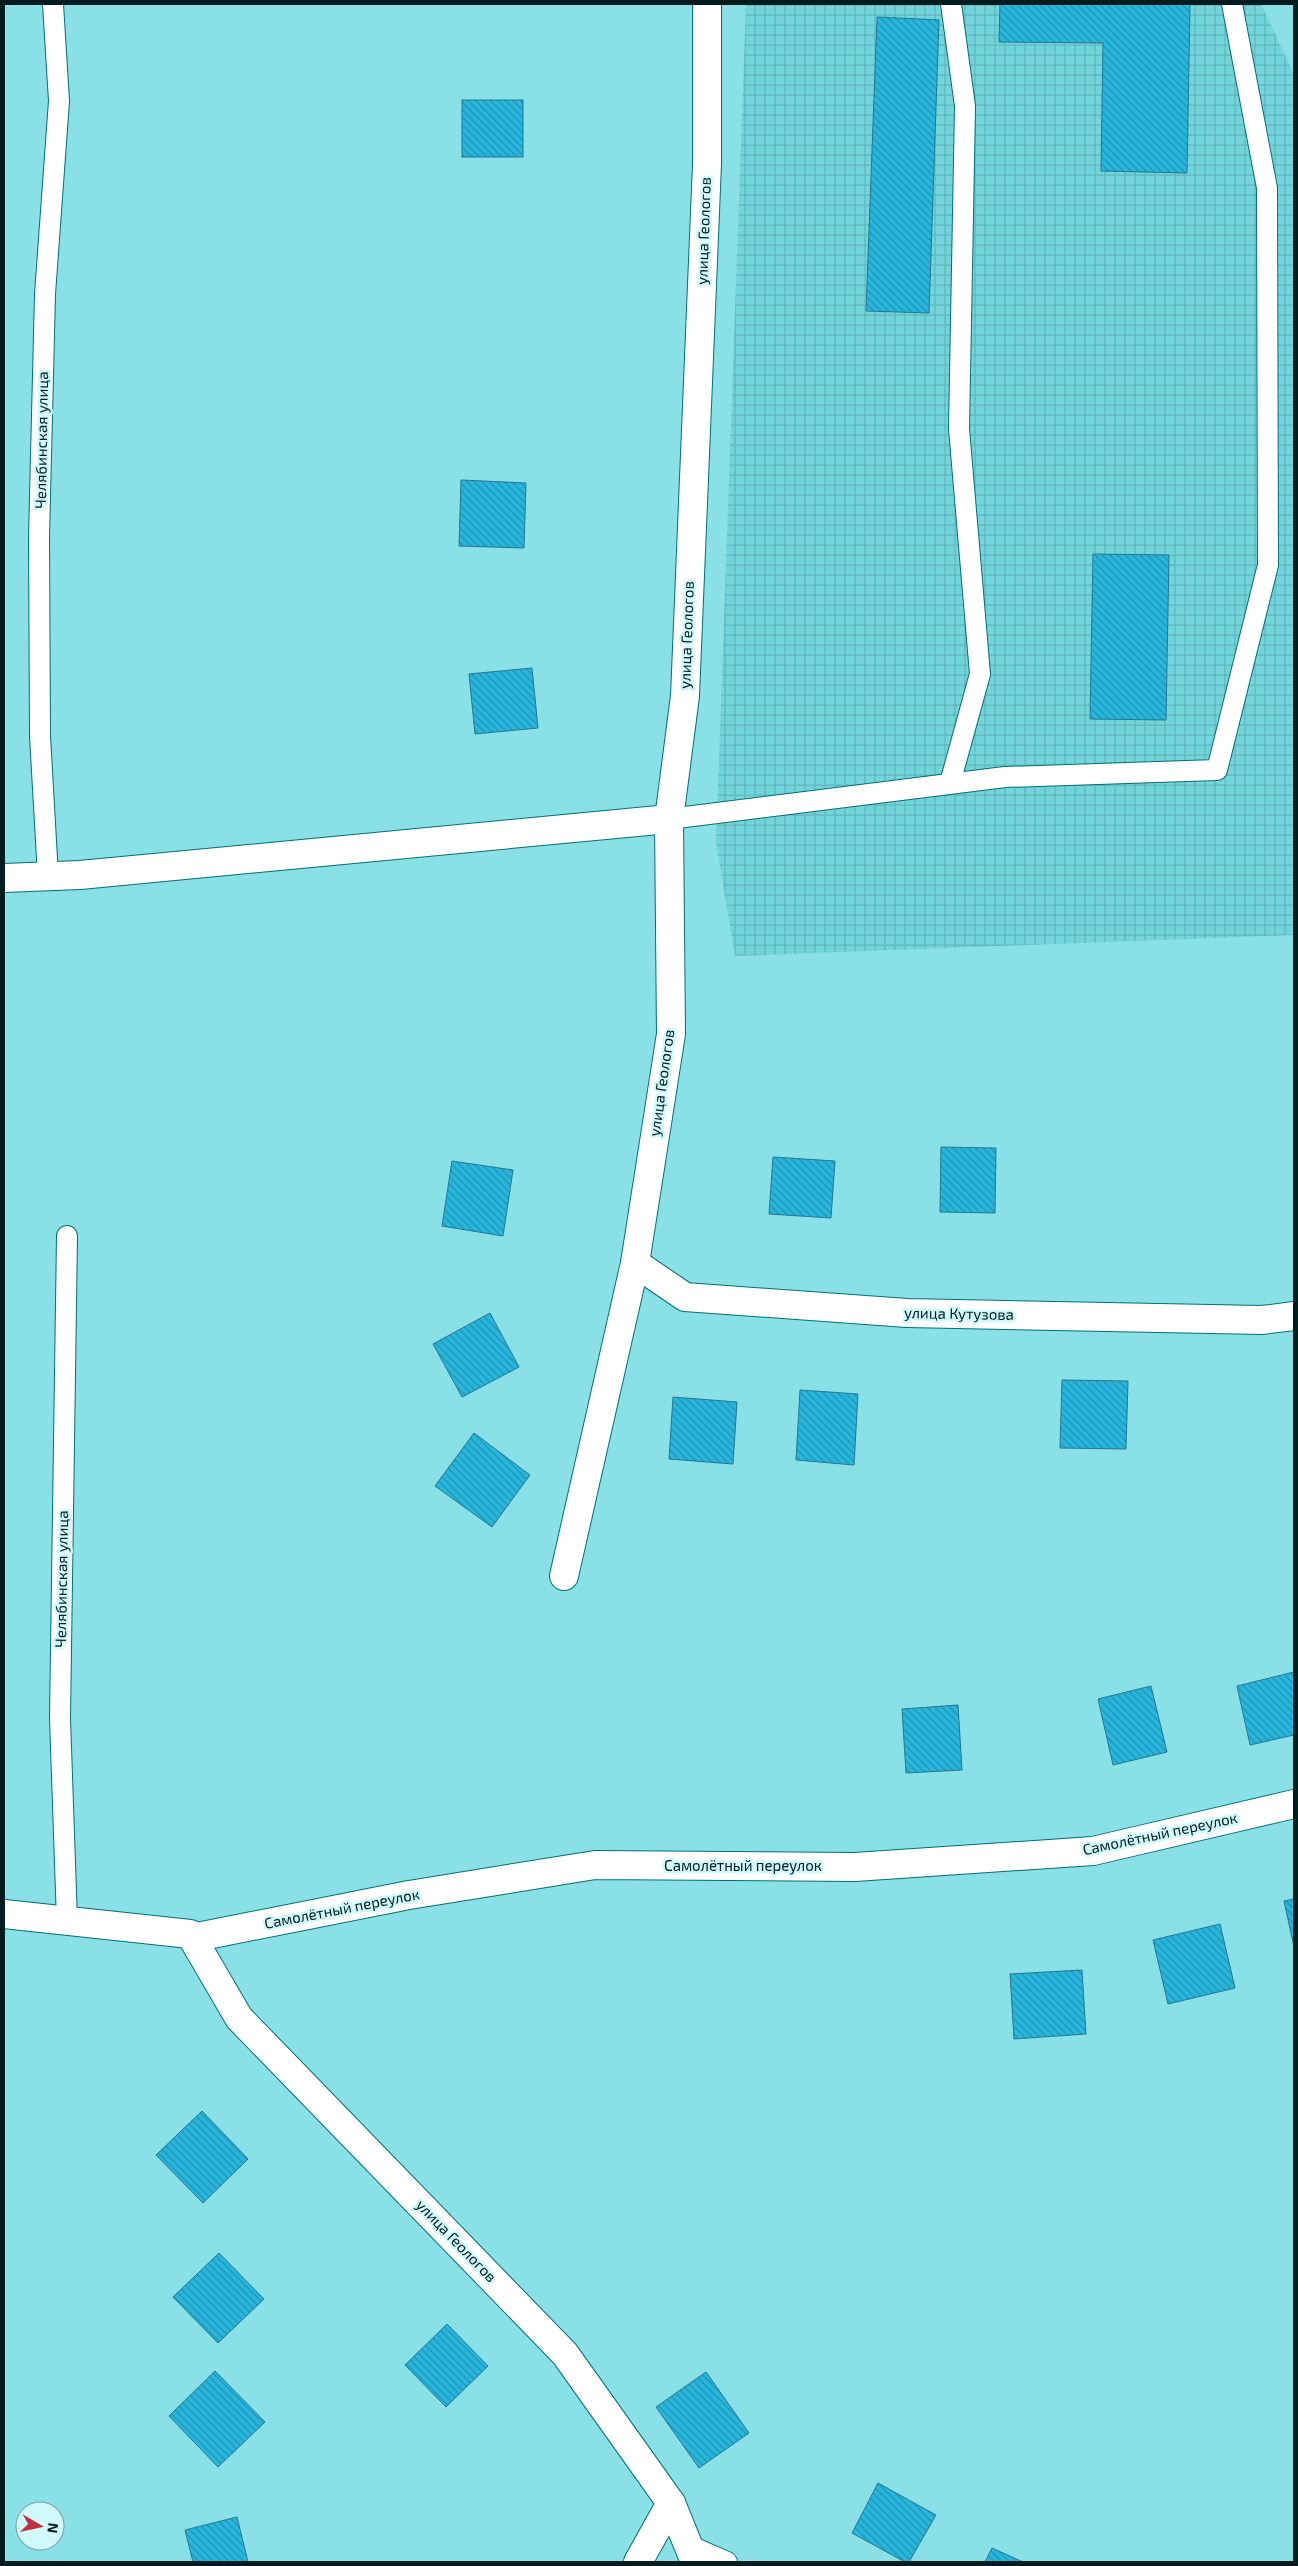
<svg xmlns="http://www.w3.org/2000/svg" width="1298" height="2566" font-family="'Exo 2',sans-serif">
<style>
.industrial{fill:url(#industrial-grid)}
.building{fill:url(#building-back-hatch);stroke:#25778f}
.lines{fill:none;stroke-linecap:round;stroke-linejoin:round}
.lane-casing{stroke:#007077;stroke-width:22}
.street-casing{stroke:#007077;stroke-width:30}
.lane{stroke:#fff;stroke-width:20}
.street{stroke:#fff;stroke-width:28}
.labels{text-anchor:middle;stroke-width:5;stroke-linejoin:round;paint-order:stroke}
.street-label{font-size:15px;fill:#011c1e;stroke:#d0f9fc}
</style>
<defs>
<pattern id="industrial-grid" width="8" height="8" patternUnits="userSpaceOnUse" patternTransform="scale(1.25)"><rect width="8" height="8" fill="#72d5dc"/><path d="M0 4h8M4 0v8" fill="none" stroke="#61b6bc"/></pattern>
<pattern id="building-back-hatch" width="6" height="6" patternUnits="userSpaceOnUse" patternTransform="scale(1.25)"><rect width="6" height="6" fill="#27b6dd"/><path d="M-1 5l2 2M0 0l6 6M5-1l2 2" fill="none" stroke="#1f93b3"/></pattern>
</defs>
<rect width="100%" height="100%" fill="#89e0e6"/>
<polygon class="industrial" points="746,4 1261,4 1294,74 1294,935 735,956 716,842"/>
<g class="building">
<polygon points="1000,4 1190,4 1187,173 1101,171 1103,43 999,42"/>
<polygon points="877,17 939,20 929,313 866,311"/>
<rect x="462" y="100" width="61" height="57"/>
<polygon points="461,480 526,483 524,548 459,546"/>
<polygon points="1093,554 1169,555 1166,720 1090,719"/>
<polygon points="532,668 538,728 475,734 469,674"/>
<polygon points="941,1147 996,1148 995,1213 940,1212"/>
<polygon points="773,1157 835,1161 831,1218 769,1214"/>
<polygon points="452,1161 513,1170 503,1236 442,1226"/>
<polygon points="490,1313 519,1367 462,1397 433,1344"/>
<polygon points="1062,1380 1128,1381 1126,1449 1060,1448"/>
<polygon points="800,1390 858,1394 854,1465 796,1460"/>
<polygon points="673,1397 737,1402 733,1464 669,1459"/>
<polygon points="474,1433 530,1475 492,1527 435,1486"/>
<polygon points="1294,1672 1294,1735 1250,1745 1237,1686"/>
<polygon points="1151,1686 1167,1752 1113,1765 1098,1699"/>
<polygon points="958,1705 962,1770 906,1773 902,1709"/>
<polygon points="1294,1899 1294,1947 1284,1901"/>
<polygon points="1220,1924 1235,1988 1168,2004 1153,1940"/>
<polygon points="1082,1970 1086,2034 1014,2039 1010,1974"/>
<polygon points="202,2111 248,2159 203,2203 156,2155"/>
<polygon points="219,2253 264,2299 218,2343 173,2297"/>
<polygon points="447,2324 488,2366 446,2407 405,2365"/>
<polygon points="215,2371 265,2422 218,2467 169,2416"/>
<polygon points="706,2372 749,2433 699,2468 656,2407"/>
<polygon points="878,2483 936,2515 909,2562 905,2562 852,2533"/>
<polygon points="237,2517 248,2562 193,2562 185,2530"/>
<polygon points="992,2548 1023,2562 985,2562"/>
</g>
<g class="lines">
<g class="lane-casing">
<g id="lane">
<polyline points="950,783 980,674 959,429 965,106 951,4"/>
<polyline points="669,819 1005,777 1217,770 1268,565 1267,188 1232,4"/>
<polyline points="48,876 40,736 39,537 45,294 59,101 53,4"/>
<polyline points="67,1921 60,1718 67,1236"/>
<polyline points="688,2545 727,2562"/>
</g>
</g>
<g class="street-casing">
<g id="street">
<polyline points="4,878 80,875 669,819"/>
<polyline points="635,1263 685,1297 907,1313 1262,1320 1294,1316"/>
<polyline points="564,1576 635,1263 671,1034 669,819 685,696 707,164 707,4"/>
<polyline points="4,1914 190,1934 239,2018 565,2354 671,2503 695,2562"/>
<polyline points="192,1938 409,1895 595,1865 855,1867 1093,1851 1294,1804"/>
<polyline points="638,2562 671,2503"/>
</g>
</g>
<use href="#lane" class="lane"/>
<use href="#street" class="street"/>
</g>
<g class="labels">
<g class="street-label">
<text transform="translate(704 231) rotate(-88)" y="5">улица Геологов</text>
<text transform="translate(42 440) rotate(-89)" y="5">Челябинская улица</text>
<text transform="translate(687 635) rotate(-88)" y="5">улица Геологов</text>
<text transform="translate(662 1083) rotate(-82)" y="5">улица Геологов</text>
<text transform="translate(959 1314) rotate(1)" y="5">улица Кутузова</text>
<text transform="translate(62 1579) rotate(-89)" y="5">Челябинская улица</text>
<text transform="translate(1160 1834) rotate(-12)" y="5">Самолётный переулок</text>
<text x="743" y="1871">Самолётный переулок</text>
<text transform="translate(342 1909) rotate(-11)" y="5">Самолётный переулок</text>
<text transform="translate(456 2241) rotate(46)" y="5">улица Геологов</text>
</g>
</g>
<rect width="1298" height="2566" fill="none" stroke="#011c1e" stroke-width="10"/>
<g transform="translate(40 2526) rotate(99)"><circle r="24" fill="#d0f9fc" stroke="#7da1a3"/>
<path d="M0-4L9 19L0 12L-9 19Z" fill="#c2323e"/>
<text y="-8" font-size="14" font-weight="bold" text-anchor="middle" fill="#011c1e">N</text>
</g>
</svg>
